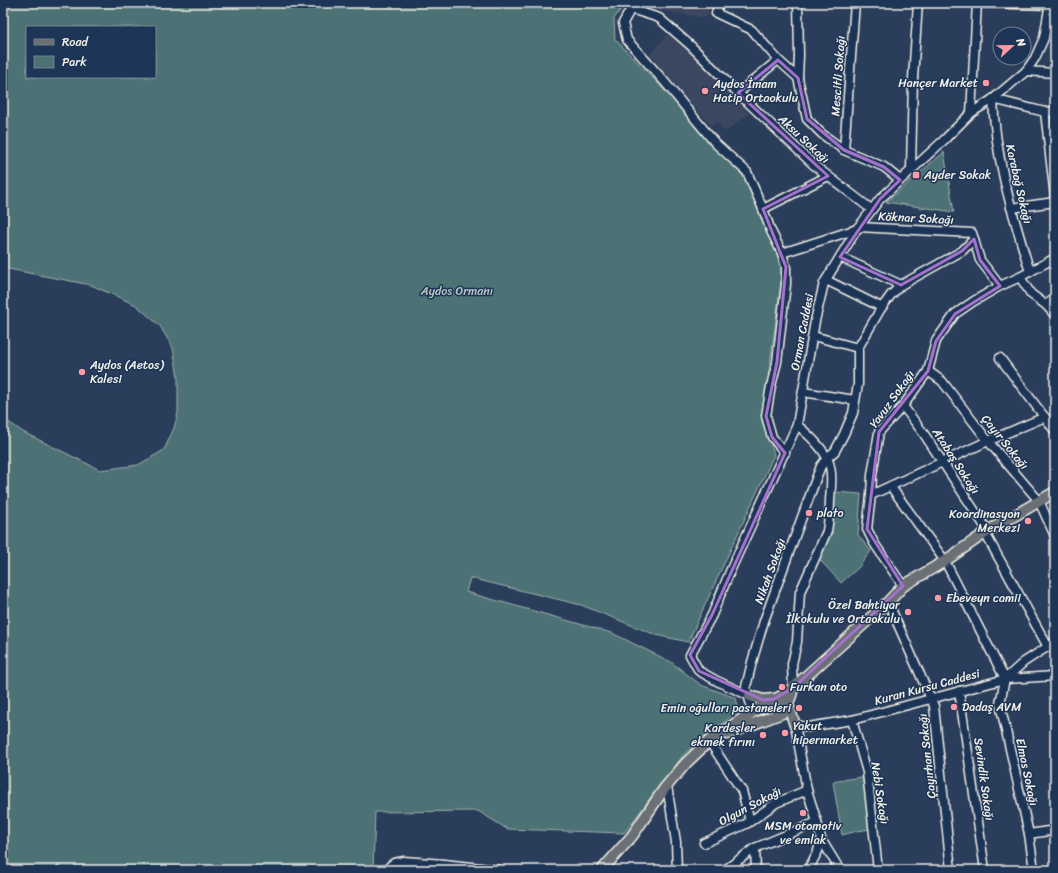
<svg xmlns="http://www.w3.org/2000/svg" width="1058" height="873" font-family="Sriracha,sans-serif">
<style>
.built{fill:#3a4760}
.green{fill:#4d7274;stroke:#a0b2ae;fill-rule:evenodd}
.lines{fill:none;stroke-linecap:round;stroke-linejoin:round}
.minor-casing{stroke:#f4f1e8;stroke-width:11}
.major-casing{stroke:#f4f1e8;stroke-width:13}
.minor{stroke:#1d3557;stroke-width:8}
.major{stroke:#6a7074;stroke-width:10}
.marked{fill:none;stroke:#a571cd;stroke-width:3;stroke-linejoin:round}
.poi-dot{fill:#ff9aa2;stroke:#1d3557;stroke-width:1.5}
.labels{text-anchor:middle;stroke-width:3;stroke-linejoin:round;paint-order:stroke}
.street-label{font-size:12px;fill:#f4f1e8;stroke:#1d3557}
.poi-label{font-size:12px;fill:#f4f1e8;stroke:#1d3557;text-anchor:start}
.park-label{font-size:12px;fill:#bac5bf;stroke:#1d3557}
</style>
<rect width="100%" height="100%" fill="#2a3d5b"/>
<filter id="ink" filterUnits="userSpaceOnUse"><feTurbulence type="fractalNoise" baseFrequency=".025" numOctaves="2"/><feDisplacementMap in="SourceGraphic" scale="8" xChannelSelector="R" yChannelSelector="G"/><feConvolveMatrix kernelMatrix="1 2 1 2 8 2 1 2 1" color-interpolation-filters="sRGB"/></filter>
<g filter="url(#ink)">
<g class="built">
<polygon points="647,3 711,3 707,18 645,8"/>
<polygon points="669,33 685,44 712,68 749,114 725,132 717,122 712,126 648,56"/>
</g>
<g class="green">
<path d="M3 3H625L614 19 615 39 709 136 745 178 783 268 763 416 774 455 688 642 656 635 581 605 470 578 466 592 612 633 671 662 701 685 736 698 739 710 685 753 624 833 507 829 478 811 375 812 373 870H3V418L23 432 100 470 138 465 164 450 174 428 178 413V377L173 348 160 326 136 305 91 285 3 268ZM27 27H155V77H27Z"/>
<polygon points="944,152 954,212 886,202"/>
<polygon points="834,492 861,494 858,535 871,551 858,568 841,583 819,559 826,546 831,527"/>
<polygon points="862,777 871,829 857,831 842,835 833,782 848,779"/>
</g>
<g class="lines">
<g class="minor-casing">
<g id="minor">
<polyline points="634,3 623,23 627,40 663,80 715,143 747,172 763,209 771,231 782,253 786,267 786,284 777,362 771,386 766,416 772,437 785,453"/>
<polyline points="719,3 716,13 752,30 778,60 798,78 807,119 822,134 844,150 884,167 900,180"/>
<polyline points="977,3 1050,5"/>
<polyline points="631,9 659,18 690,45 738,93 815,166 871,209"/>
<polyline points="1026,71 1055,73"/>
<polyline points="798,78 799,55 798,3"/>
<polyline points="738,93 778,60"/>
<polyline points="1045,112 1055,197"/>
<polyline points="971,113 977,3"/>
<polyline points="844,150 855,3"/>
<polyline points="911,170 913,78 918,3"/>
<polyline points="1011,208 1055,202"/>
<polyline points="763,209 828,176"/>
<polyline points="858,227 972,233 980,260 1000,286"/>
<polyline points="782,253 857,229"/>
<polyline points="840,257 901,285"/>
<path d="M1030 272C1013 215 995 159 993 99L1045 112 1055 111"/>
<polyline points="1020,277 1031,294 1046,305 1055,315"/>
<polyline points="826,280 881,307"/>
<polyline points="1046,305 1055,298"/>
<polyline points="813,336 858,348"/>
<polyline points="1000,358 1055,431"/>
<polyline points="928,371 942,381 988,441 1039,501 1055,536"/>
<polyline points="803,392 855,400"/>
<polyline points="903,406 924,434 988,531"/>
<polyline points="891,487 945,561 1005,679"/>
<polyline points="871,495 988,441 1045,417"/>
<polyline points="985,533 1048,647"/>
<polyline points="903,586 874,543 867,529 871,495 872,475 879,432 903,406 928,371 936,341 955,314 974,301 1000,286 1020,277 1055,258"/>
<polyline points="888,602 934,706 951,870"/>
<polyline points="1005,679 1000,704 1029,834 1034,870"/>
<polyline points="1005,679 1055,676"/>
<path d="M793 688 792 664 797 642 800 592 827 531C829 520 830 510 830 500 831 487 833 472 828 460 822 447 808 434 797 425"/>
<polyline points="959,691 985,870"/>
<polyline points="750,696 717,681 699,671 690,655 712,615 731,569 797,425 815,321 824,283 857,229 880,199 944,140 971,113 993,99 1026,71 1035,58 1044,38 1050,3"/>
<polyline points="748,715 751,705 746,687 752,662 764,621 817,476 821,466 827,458 835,451 844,434 853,413 858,384 858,348 880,310 891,295 901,285 962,251 974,239"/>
<polyline points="852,720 867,772 878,870"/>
<polyline points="709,741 742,791 750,821"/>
<polyline points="667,786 676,842 677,870"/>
<polyline points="1029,834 1055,830"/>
<polyline points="704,843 748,823 776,803 807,790"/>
<polyline points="755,848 756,870"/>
<polyline points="387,870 390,866 394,863 404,861 444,864 499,870"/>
<polyline points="725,870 755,848 817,822"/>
<polyline points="808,870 818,851 821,839"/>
<polyline points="840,870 821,839 817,822 807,790 795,725 808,727 852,720 1005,679 1024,662 1055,642"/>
</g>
</g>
<g class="major-casing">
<g id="major">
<polyline points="750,696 763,700 774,699 782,700 788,705 795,725"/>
<path d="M727 734 782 713C788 705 791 698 793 688"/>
<polyline points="602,870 632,836 664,789 686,763 709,741 756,710 785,694 793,688 888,602 903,586 945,561 988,531 1055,492"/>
</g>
</g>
<use href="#minor" class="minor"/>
<use href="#major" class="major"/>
</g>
</g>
<path class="marked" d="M778 60 798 78 807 119 844 150 884 167 900 180 880 199 840 257 901 285 962 251 974 239 980 260 1000 286 955 314 936 341 928 371 879 432 867 529 903 586 793 688 774 699 763 700 699 671 690 655 712 615 785 453 772 437 766 416 777 362 786 267 763 209 828 176 738 93Z"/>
<g class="poi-dot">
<circle cx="986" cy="83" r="4"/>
<circle cx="705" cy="91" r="4"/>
<rect x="912" y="171" width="8" height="8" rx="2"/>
<circle cx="82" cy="372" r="4"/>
<circle cx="809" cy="513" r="4"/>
<circle cx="1028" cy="521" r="4"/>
<circle cx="938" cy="598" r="4"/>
<circle cx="908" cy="612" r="4"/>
<circle cx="782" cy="687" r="4"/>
<circle cx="954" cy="707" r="4"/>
<circle cx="799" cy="708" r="4"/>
<circle cx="785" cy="733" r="4"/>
<circle cx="763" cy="735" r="4"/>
<circle cx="803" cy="813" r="4"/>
</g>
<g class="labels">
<g class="street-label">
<text transform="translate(838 76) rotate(-86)" y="4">Mescitli Sokağı</text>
<text transform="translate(804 139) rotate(43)" y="4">Aksu Sokağı</text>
<text transform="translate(1019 184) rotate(77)" y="4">Karabağ Sokağı</text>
<text transform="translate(916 218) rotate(3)" y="4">Köknar Sokağı</text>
<text transform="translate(802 332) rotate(-79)" y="4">Orman Caddesi</text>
<text transform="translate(892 399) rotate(-54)" y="4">Yavuz Sokağı</text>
<text transform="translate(1005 442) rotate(51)" y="4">Çayır Sokağı</text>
<text transform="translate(956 461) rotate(57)" y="4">Atabaş Sokağı</text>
<text transform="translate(770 571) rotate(-70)" y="4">Nikah Sokağı</text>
<text transform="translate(927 687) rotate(-15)" y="4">Kuran Kursu Caddesi</text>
<text transform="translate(927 756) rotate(-96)" y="4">Çayırhan Sokağı</text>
<text transform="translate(1027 772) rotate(78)" y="4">Elmas Sokağı</text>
<text transform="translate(984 779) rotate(82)" y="4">Sevindik Sokağı</text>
<text transform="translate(880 793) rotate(81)" y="4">Nebi Sokağı</text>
<text transform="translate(750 806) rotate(-28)" y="4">Olgun Sokağı</text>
</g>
<g class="poi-label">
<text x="978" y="87" text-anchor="end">Hançer Market</text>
<text x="713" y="88">Aydos İmam<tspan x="713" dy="14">Hatip Ortaokulu</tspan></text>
<text x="924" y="179">Ayder Sokak</text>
<text x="90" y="369">Aydos (Aetos)<tspan x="90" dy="14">Kalesi</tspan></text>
<text x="817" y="517">plato</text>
<text x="1020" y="518" text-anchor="end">Koordinasyon<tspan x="1020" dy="14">Merkezi</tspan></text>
<text x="946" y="602">Ebeveyn camii</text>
<text x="900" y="609" text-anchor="end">Özel Bahtiyar<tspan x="900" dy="14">İlkokulu ve Ortaokulu</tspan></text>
<text x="790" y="691">Furkan oto</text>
<text x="962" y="711">Dadaş AVM</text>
<text x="791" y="712" text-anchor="end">Emin oğulları pastaneleri</text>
<text x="793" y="730">Yakut<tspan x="793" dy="14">hipermarket</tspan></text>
<text x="755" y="732" text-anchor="end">Kardeşler<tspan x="755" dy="14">ekmek fırını</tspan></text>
<text x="803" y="830" text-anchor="middle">MSM otomotiv<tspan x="803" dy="14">ve emlak</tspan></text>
</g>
<g class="park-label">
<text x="457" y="295">Aydos Ormanı</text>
</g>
</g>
<rect width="1058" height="873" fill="none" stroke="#1d3557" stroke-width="16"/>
<rect x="8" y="8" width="1042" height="857" fill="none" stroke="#f4f1e8" stroke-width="1.5" filter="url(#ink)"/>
<rect x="26" y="26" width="130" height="52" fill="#1d3557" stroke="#738091"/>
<rect x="34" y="39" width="20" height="6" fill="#6a7074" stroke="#738091"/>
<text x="62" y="46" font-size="12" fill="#f4f1e8">Road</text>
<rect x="34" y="56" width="20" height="12" fill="#4d7274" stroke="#738091"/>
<text x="62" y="66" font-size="12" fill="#f4f1e8">Park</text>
<g transform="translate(1012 46) rotate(68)"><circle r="19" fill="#1d3557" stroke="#738091"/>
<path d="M0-3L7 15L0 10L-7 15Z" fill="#ff9aa2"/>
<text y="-6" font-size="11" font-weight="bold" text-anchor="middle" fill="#f4f1e8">N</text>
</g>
</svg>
